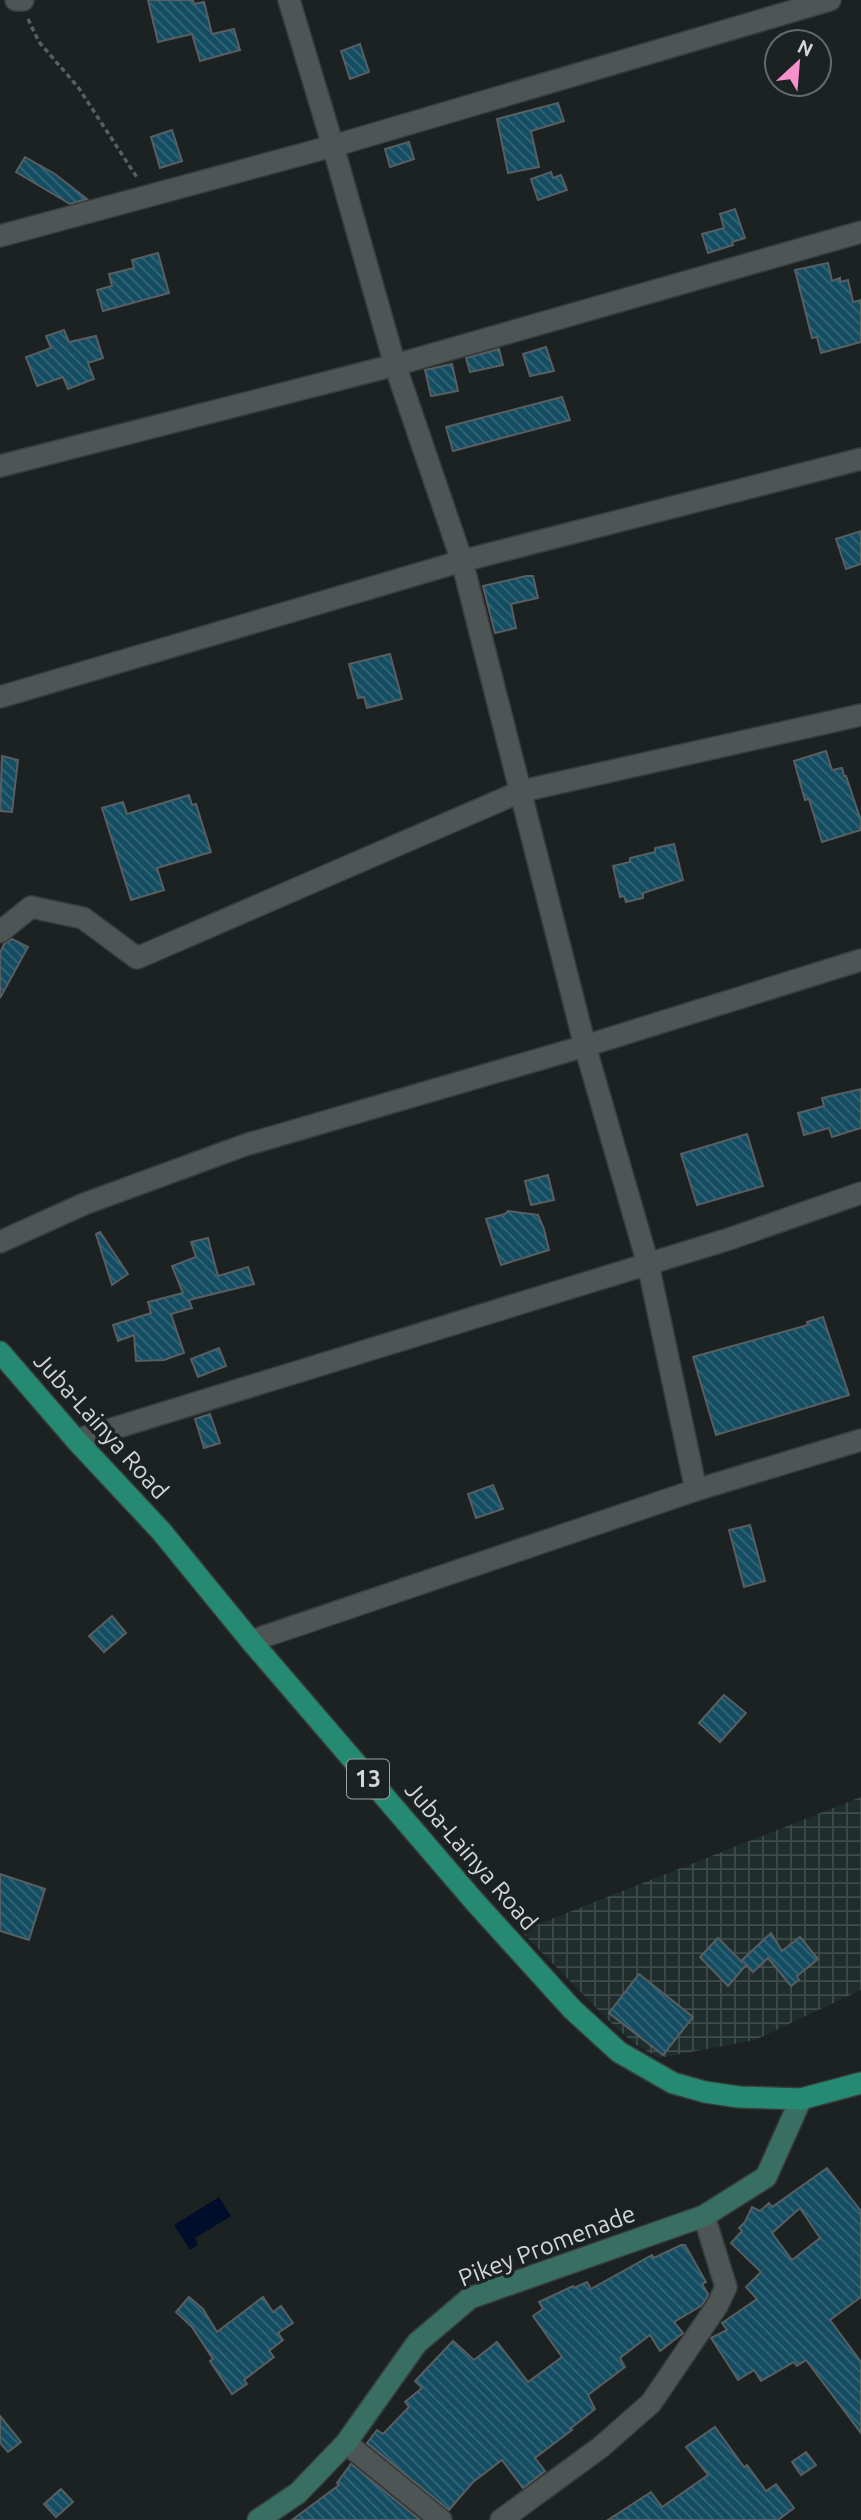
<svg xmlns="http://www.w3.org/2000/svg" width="861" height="2520" font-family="Ubuntu,sans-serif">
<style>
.industrial{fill:url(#industrial-grid)}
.water{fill:#000d2b}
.building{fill:url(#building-back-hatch);stroke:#585e61;stroke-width:2;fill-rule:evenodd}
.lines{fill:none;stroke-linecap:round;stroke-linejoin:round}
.street-casing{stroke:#373d3d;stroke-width:24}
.secondary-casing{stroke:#373d3d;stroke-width:24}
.primary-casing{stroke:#373d3d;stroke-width:24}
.path{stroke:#595f5f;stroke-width:3.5;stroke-dasharray:5 3.5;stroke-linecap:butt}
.street{stroke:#4e5555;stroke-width:21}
.secondary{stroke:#396f63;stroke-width:21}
.primary{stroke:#258a71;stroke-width:21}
.labels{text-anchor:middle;stroke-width:7;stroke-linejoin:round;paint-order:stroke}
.shield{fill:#1c2222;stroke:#9ca1a1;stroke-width:2}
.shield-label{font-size:23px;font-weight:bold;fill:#d3d7d7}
.street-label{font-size:24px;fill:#d3d7d7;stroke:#1c2222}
</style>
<defs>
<pattern id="industrial-grid" width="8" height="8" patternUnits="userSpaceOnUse" patternTransform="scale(1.75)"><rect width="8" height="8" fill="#202d2d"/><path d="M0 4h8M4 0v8" fill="none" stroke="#404b4b"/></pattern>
<pattern id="building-back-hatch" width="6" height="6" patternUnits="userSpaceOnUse" patternTransform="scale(1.75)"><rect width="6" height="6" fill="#144d62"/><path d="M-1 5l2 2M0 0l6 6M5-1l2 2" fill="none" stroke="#356678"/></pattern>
</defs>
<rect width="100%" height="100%" fill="#1c2222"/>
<polygon class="industrial" points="861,1797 861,1990 755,2040 659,2058 636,2045 611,2023 521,1931"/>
<polygon class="water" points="219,2197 231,2216 195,2238 198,2245 190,2250 174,2225"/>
<g class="building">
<polygon points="148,0 193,0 194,4 204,2 212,34 234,29 240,50 200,61 192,34 158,42"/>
<polygon points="360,44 369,72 350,79 341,51"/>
<polygon points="558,103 564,121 531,131 539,167 508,173 497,119"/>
<polygon points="172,130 182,161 160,168 151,137"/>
<polygon points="409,142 414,159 390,167 385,149"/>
<polygon points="25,157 55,174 87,199 70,204 16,172"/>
<polygon points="551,172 553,178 561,175 567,190 538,200 531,179"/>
<polygon points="735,209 745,238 732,242 733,245 708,253 702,234 724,228 720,214"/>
<polygon points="158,253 169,293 103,311 97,290 112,286 109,274 134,268 132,260"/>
<polygon points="828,263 832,281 840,278 840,282 848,280 853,302 861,300 861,342 821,353 817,337 812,338 795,270"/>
<polygon points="64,330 69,342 96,336 103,358 88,363 94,379 68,389 63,377 37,386 26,357 51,348 46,336"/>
<polygon points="546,347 554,371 530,376 523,354"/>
<polygon points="499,349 503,365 470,372 466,358"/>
<polygon points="452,364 458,391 431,396 425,370"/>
<polygon points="562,397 570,420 453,451 446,427"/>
<polygon points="861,531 861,564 846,569 836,539"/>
<polygon points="526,576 533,576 538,598 511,604 516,628 495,633 483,586"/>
<polygon points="390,654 402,699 367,708 364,697 358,698 349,664"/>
<polygon points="826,751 832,770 842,768 844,776 846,776 861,821 861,830 822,842 809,799 805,800 794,761"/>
<polygon points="2,756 18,760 12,812 0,811"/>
<polygon points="189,795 192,805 196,804 211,852 157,868 164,890 131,900 102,808 123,802 127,814"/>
<polygon points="674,844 683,880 643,893 643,898 626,902 624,896 620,897 613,866 630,862 630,858 655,852 655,848"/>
<polygon points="12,939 28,947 0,998 0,953 4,944"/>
<polygon points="861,1089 861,1128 832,1137 829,1128 804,1135 798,1113 824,1106 822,1098"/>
<polygon points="747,1134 763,1186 697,1205 681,1154"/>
<polygon points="548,1175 554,1200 531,1205 525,1181"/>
<polygon points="508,1211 538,1215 544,1229 549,1250 501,1265 486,1219 505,1214"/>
<polygon points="100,1232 128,1274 112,1285 96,1234"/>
<polygon points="208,1238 218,1276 248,1267 254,1284 189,1300 192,1308 171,1314 184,1353 164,1360 136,1361 134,1335 118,1341 113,1325 151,1313 148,1302 183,1293 172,1266 196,1257 191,1242"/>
<polygon points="823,1317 849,1395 716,1435 693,1357 808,1325 807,1322"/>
<polygon points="219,1348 226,1366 198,1377 191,1359"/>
<polygon points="210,1414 220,1443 204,1448 195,1419"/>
<polygon points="493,1485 503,1509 476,1518 468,1494"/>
<polygon points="750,1525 765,1581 744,1587 729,1530"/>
<polygon points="112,1616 126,1633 104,1652 89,1636"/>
<polygon points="724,1695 746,1713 720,1742 699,1723"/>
<polygon points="0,1874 45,1889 29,1940 0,1931"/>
<polygon points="771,1933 782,1951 800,1937 818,1959 797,1976 799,1980 791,1986 768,1958 753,1972 746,1965 728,1986 700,1957 718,1938 743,1963 741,1961"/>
<polygon points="639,1974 693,2017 663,2055 609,2013"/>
<path d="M827 2168 861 2211V2297L830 2320 861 2362V2433L806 2360 797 2366 794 2362 761 2381 754 2370 738 2380 711 2338 727 2330 722 2323 757 2299 746 2287 761 2272 731 2243 742 2231 739 2228 745 2222 752 2207 760 2211 769 2203 772 2207ZM800 2208 820 2238 792 2260 772 2233Z"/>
<polygon points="681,2245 685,2245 706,2282 702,2284 708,2294 706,2299 701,2306 674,2322 683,2333 660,2351 650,2335 620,2358 625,2367 588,2395 595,2409 570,2429 572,2430 535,2458 545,2471 523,2488 502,2460 473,2482 449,2510 367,2443 377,2430 383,2434 409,2407 405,2402 422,2388 415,2381 453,2341 474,2360 497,2342 528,2382 562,2357 533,2316 543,2309 539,2302 573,2286 574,2288 587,2282 591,2289 652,2255 654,2258"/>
<polygon points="189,2297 203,2309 217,2332 263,2297 273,2312 281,2306 293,2323 278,2333 283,2340 269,2351 274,2357 244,2380 247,2384 232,2394 210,2361 213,2359 192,2327 176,2312"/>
<polygon points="0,2416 21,2442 8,2452 0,2443"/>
<polygon points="715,2427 744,2467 747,2465 766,2491 776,2484 794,2508 778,2520 608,2520 651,2492 662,2507 708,2475 686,2447"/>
<polygon points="806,2452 816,2465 801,2475 792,2462"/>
<polygon points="351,2464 420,2520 292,2520 339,2485 337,2483"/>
<polygon points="61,2489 73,2502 56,2517 44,2504"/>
</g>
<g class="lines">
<g class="street-casing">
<g id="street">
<polyline points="16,0 23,0"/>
<polyline points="0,236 333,146 830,0"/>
<polyline points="0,466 395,365 861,232"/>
<polyline points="0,697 462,561 861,459"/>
<polyline points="0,932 31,907 83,918 137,958 522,791 861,715"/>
<polyline points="0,1242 84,1204 245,1145 585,1046 861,960"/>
<polyline points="76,1440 729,1239 861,1193"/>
<polyline points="696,1490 861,1440"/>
<polyline points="251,1641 696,1490 648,1264 585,1046 462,561 395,365 333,146 289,0"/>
<polyline points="346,2443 441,2520"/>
<polyline points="501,2520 601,2447 651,2403 717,2306 726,2287 704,2216"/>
</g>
</g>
<g class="secondary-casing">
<polyline id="secondary" points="258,2520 298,2493 346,2443 417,2343 470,2298 704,2216 766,2177 801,2099"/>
</g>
<g class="primary-casing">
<polyline id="primary" points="0,1352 76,1440 161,1531 251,1641 475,1902 572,2009 619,2052 673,2083 705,2092 739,2097 801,2099 861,2083"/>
</g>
<polyline class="path" points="28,19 39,42 78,87 138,179"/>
<use href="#street" class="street"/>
<use href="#secondary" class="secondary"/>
<use href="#primary" class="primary"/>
</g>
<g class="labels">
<rect class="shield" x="347" y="1759.5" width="42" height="39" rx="5"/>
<g class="shield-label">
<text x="368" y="1787">13</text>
</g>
<g class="street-label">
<text transform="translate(101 1426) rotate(48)" y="8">Juba-Lainya Road</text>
<text transform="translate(471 1856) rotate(49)" y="8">Juba-Lainya Road</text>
<text transform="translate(547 2246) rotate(-21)" y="8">Pikey Promenade</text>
</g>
</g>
<g transform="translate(798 63) rotate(26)"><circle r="33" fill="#1c2222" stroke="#656a6a" stroke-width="2"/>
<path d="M0-5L12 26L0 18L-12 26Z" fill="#f790cd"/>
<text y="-10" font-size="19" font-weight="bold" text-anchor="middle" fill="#d3d7d7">N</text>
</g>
</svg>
